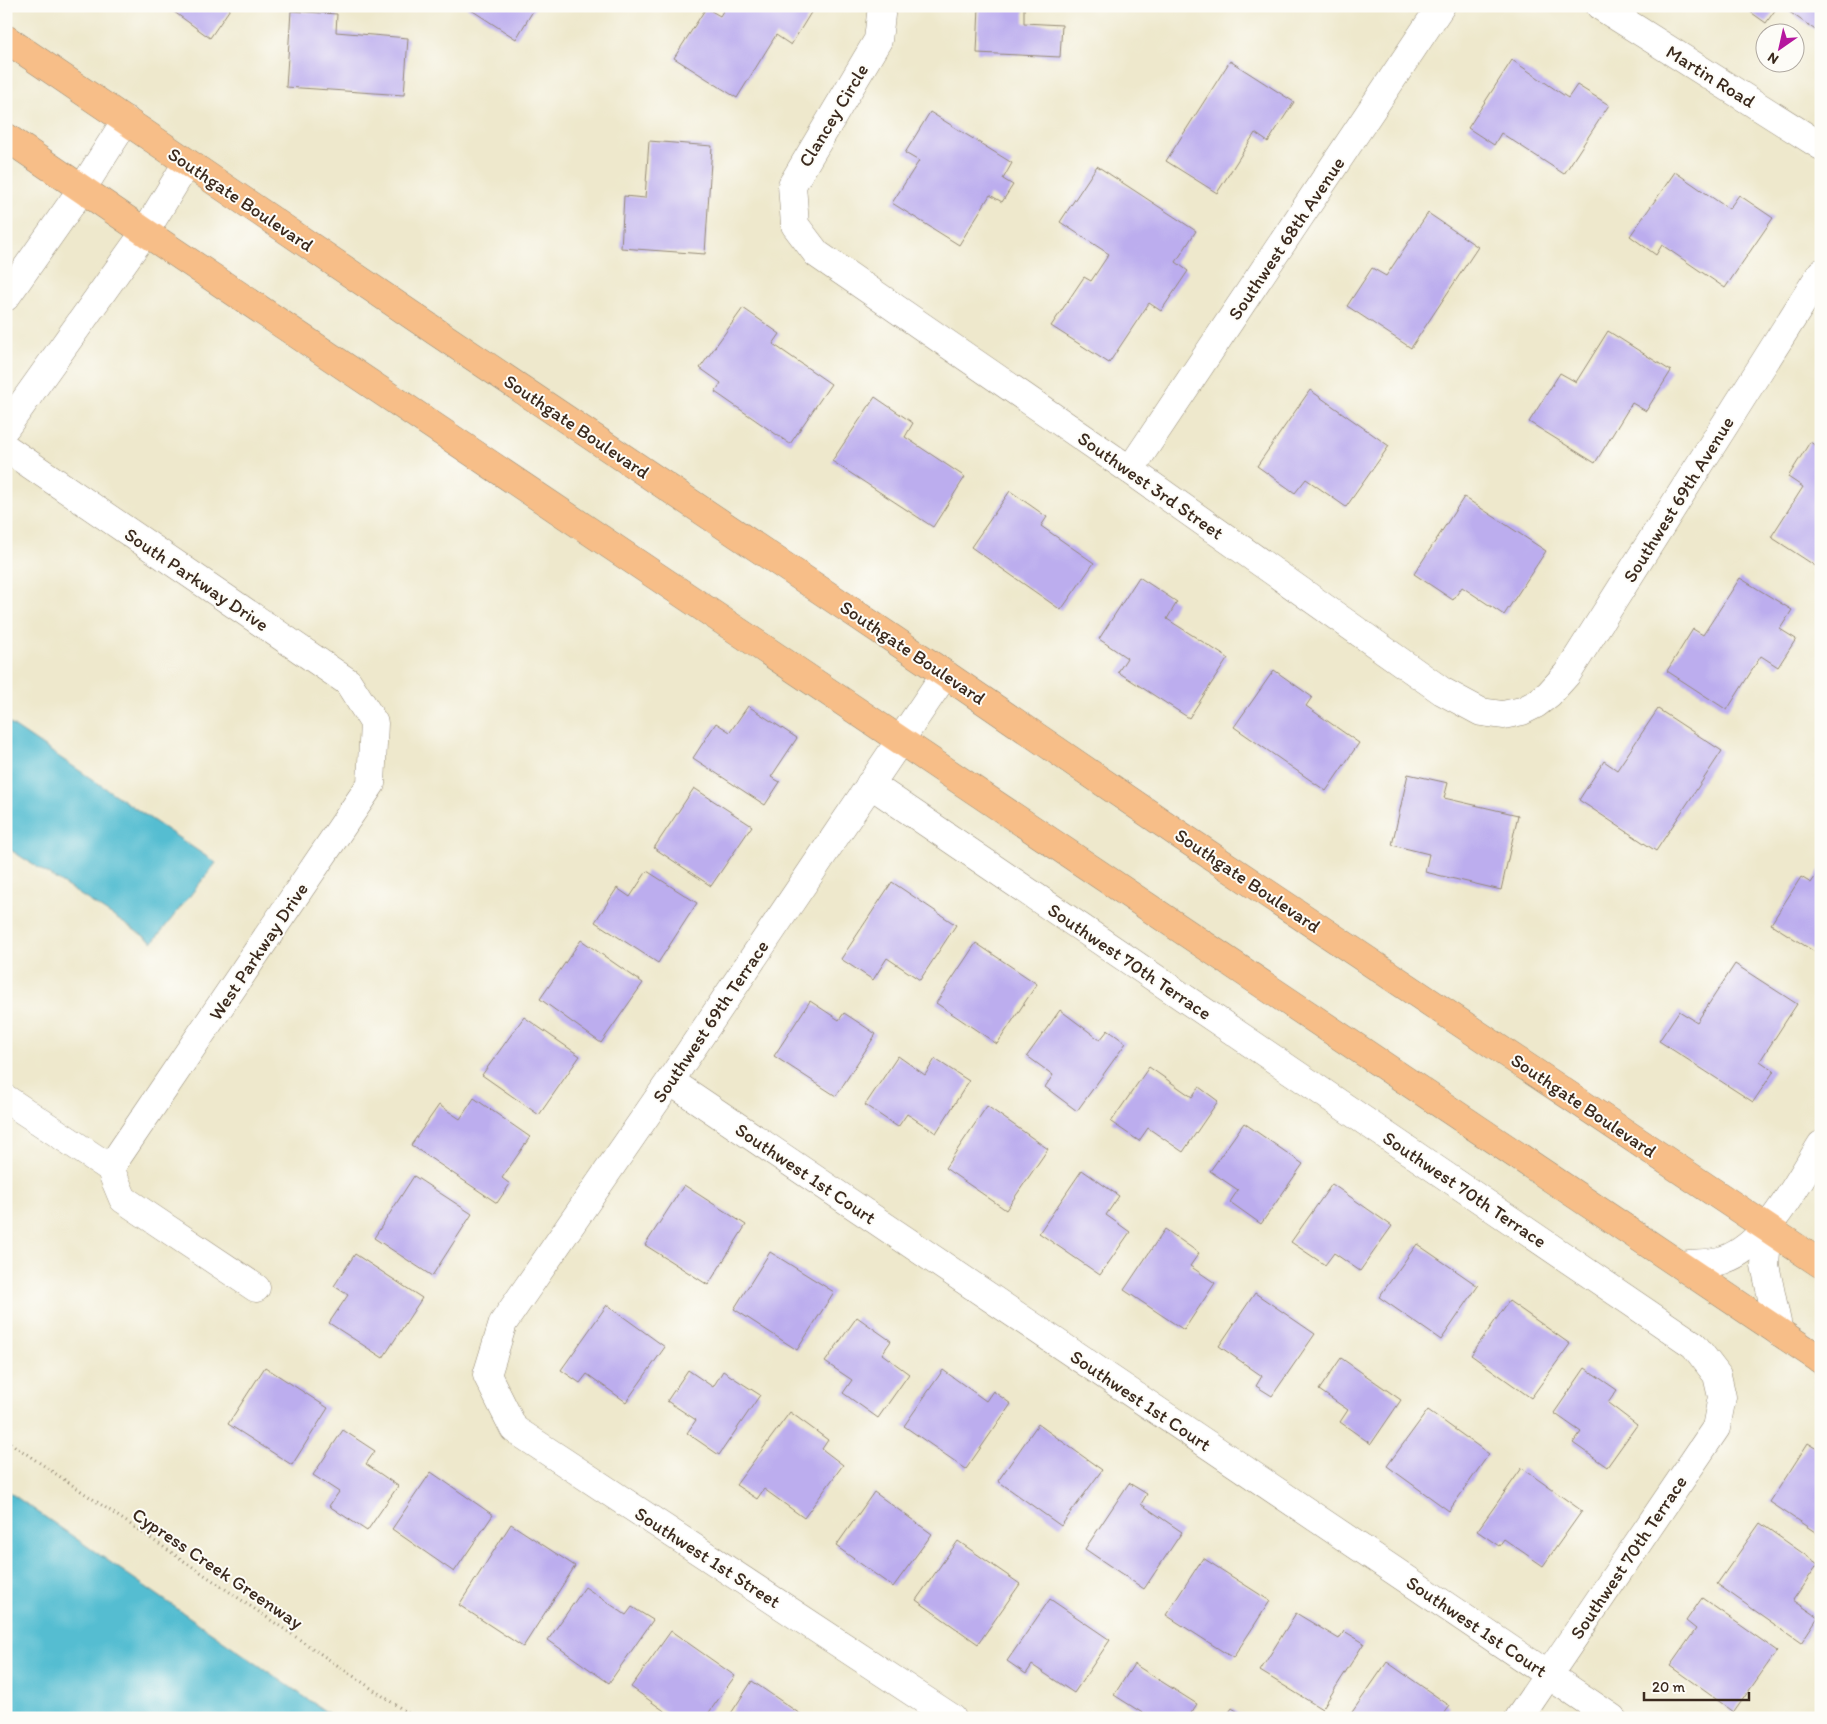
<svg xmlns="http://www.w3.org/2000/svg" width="1827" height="1724" font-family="Itim,sans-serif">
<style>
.water{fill:#54bdd1;stroke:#487478}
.building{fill:#bcadee}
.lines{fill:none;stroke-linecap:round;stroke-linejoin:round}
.minor-casing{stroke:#948975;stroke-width:29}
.major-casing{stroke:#948975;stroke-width:29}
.path{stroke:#948975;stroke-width:3;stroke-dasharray:1 4;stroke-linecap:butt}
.minor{stroke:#fff;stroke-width:28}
.major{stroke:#f7be88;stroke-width:28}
.labels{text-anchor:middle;stroke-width:4;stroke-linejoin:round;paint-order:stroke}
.street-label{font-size:19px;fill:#3b2a1e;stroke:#fdfcf7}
</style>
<rect width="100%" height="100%" fill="#fdfcf7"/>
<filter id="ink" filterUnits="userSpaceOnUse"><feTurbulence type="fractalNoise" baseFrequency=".02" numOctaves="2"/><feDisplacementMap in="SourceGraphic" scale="10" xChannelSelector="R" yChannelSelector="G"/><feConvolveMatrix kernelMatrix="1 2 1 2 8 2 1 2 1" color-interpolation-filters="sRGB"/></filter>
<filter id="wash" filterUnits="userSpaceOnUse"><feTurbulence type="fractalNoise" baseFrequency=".0096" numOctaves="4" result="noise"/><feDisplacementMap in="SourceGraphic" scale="20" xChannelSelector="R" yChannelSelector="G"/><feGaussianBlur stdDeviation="1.12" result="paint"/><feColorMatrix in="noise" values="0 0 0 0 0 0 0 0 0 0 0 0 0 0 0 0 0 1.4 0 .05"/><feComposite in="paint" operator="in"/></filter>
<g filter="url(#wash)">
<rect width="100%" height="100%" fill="#eee8cc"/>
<g class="water">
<polygon points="6,721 216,863 153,942 6,847"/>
<polygon points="6,1490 335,1718 6,1718"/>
</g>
<g id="blocks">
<g class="building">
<polygon points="166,6 232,6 210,38"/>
<polygon points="465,6 536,6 516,39"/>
<polygon points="726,6 815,6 791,45 776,35 737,98 674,58 706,8 720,16"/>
<polygon points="979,6 1024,6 1024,23 1062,25 1060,57 977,53"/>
<polygon points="1742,6 1778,6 1766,23"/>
<polygon points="1781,6 1821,6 1821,34"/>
<polygon points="291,11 337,14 336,32 408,38 404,95 286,87"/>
<polygon points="1512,60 1568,98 1577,85 1609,105 1564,174 1501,133 1494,145 1468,128"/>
<polygon points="1230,61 1294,102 1268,142 1255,133 1217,193 1166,161"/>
<polygon points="930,112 1012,163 1003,179 1013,185 1002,202 990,195 959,245 892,203 919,161 905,153"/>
<polygon points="649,141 712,146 705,254 621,248 624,196 645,198"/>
<polygon points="1097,166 1196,231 1176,262 1188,271 1161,311 1149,303 1109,363 1051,326 1084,277 1091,281 1109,254 1060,222"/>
<polygon points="1675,172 1729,209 1739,195 1773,218 1725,288 1662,245 1656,255 1630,236"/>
<polygon points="1428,213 1478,247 1411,348 1347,306 1372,268 1386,276"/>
<polygon points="743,308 780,334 773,344 831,384 790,444 715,392 721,383 700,368"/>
<polygon points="1608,331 1671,371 1646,411 1632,403 1595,463 1529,422 1560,373 1576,382"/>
<polygon points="1310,390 1389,446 1346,507 1306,479 1295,493 1257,466"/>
<polygon points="875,397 913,423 905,437 965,477 933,527 832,461"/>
<polygon points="1810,442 1821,449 1821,561 1817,567 1771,537 1803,487 1788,477"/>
<polygon points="1010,491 1047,517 1041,526 1094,563 1061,610 971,547"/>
<polygon points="1464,497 1546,551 1504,615 1462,587 1453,600 1414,574"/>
<polygon points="1139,577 1177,602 1167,619 1228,658 1189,718 1118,672 1127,658 1099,639"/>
<polygon points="1740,578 1792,610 1780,629 1796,639 1778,667 1761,656 1727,710 1667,671 1693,629 1703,635"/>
<polygon points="1274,670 1312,697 1306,706 1359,743 1326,791 1234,727"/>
<polygon points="748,706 797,738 771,777 780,782 765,805 693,758 716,723 730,732"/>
<polygon points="1658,709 1722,751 1656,851 1579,800 1604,761 1617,770"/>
<polygon points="1408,774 1448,783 1444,798 1518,815 1501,890 1425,872 1429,854 1392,845"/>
<polygon points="694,788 752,826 711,886 654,848"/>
<polygon points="1821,868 1821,956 1771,924 1801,877 1811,883"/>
<polygon points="647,871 697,903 658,963 595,922 617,888 630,897"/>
<polygon points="892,882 956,925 920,980 887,958 873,980 841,959"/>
<polygon points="581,940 643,983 601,1043 540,999"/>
<polygon points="976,943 1037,984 997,1044 936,1003"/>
<polygon points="1735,964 1797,1004 1760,1061 1774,1071 1753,1102 1659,1041 1679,1011 1697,1022"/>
<polygon points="810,1001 839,1020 844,1013 876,1034 836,1096 774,1056"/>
<polygon points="1060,1010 1100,1040 1108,1030 1126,1043 1077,1111 1045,1087 1053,1075 1027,1056"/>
<polygon points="524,1017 580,1056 539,1115 482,1075"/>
<polygon points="898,1056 925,1075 935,1059 969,1081 936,1133 907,1114 898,1127 865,1105"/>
<polygon points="1149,1067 1192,1097 1199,1087 1218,1101 1183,1152 1148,1128 1139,1141 1111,1122"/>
<polygon points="474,1098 530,1137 502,1178 510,1184 497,1203 411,1145 439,1105 460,1119"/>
<polygon points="987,1106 1048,1149 1006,1210 945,1168"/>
<polygon points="1244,1123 1303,1164 1261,1224 1230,1202 1238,1190 1210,1171"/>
<polygon points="1082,1170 1119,1196 1106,1215 1130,1232 1100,1275 1039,1233"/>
<polygon points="414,1176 472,1214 432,1276 374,1238"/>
<polygon points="1332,1184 1392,1226 1360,1271 1334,1253 1325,1265 1291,1242"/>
<polygon points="684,1185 746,1225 708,1285 645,1245"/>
<polygon points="1165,1229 1199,1253 1190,1266 1215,1283 1184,1330 1124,1290"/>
<polygon points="1417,1244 1478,1286 1441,1340 1379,1297"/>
<polygon points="770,1252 834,1292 797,1350 734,1309"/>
<polygon points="355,1254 422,1298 383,1358 329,1323 348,1295 334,1286"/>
<polygon points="1255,1293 1315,1334 1272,1396 1256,1386 1262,1376 1219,1346"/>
<polygon points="1509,1301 1570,1344 1531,1398 1471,1355"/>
<polygon points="607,1305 665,1347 626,1402 587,1374 580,1383 561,1370"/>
<polygon points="857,1317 891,1341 882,1354 909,1374 878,1418 843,1393 852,1380 825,1362"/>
<polygon points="1341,1358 1401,1400 1371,1444 1340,1422 1348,1410 1319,1390"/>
<polygon points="265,1367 328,1408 292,1465 228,1424"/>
<polygon points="1585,1368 1617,1390 1608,1403 1637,1425 1607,1467 1573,1443 1581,1432 1554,1413"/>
<polygon points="688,1370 713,1387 723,1371 760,1395 719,1455 687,1433 696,1420 667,1401"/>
<polygon points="943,1370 986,1401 993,1391 1011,1404 966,1469 904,1426"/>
<polygon points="1428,1410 1489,1454 1449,1511 1387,1466"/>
<polygon points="790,1412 828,1440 822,1449 843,1465 804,1518 764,1489 757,1499 736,1485"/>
<polygon points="1038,1424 1102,1470 1061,1526 998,1481"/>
<polygon points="343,1430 375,1451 366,1464 398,1486 367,1531 329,1506 339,1492 313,1475"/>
<polygon points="1808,1443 1821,1451 1821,1536 1770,1502"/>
<polygon points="1522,1468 1582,1511 1543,1566 1504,1539 1499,1546 1477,1531"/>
<polygon points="431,1472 493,1515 454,1572 392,1529"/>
<polygon points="1129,1483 1147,1494 1141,1504 1182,1532 1144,1589 1085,1549"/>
<polygon points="874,1492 932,1534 893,1587 836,1546"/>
<polygon points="1760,1523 1818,1564 1793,1600 1818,1617 1801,1643 1717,1584"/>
<polygon points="511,1524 575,1566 523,1647 459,1605"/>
<polygon points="958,1541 1020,1584 978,1644 916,1600"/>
<polygon points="1203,1558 1270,1601 1233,1658 1166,1615"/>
<polygon points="585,1587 626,1615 632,1607 653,1620 609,1683 548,1640"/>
<polygon points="1702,1598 1777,1651 1734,1712 1670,1666 1696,1629 1686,1621"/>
<polygon points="1050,1599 1110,1640 1074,1693 1032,1665 1026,1674 1007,1661"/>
<polygon points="1296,1613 1339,1639 1344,1631 1364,1643 1322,1709 1260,1671"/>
<polygon points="671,1631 735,1676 705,1718 674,1718 631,1687"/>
<polygon points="1387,1662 1450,1706 1441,1718 1348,1718"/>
<polygon points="1134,1664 1197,1704 1188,1718 1141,1718 1144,1714 1114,1695"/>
<polygon points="752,1681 806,1718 728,1718"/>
<polygon points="1232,1708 1247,1718 1225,1718"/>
</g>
</g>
</g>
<g filter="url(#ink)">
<use href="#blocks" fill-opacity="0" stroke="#948975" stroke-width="1"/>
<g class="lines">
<g class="minor-casing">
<g id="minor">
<polyline points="882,6 878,40 792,185 795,225 817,254 1130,470 1442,691 1481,712 1503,715 1522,711 1536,704 1549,694 1567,674 1821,273"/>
<polyline points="1600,6 1821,146"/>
<polyline points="6,297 82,189 126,120"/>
<polyline points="6,427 145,232 187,163"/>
<polyline points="6,448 348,682 374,723 371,784 110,1168"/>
<polyline points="1130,470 1441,6"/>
<polyline points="945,674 670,1081 503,1323 487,1375 514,1429 952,1718"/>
<polyline points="870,784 1694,1345 1717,1375 1722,1397 1716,1428 1519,1718"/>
<polyline points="670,1081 1612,1718"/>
<polyline points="6,1099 110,1168 123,1199 256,1288"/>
<polyline points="1768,1228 1765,1265 1779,1332"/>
<path d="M1681 1265C1694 1263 1710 1264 1723 1260 1767 1245 1797 1183 1821 1145"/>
</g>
</g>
<g class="major-casing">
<g id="major">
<polyline points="6,39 435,331 945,674 1183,837 1821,1264"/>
<polyline points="6,137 145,232 1821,1360"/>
</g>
</g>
<polyline class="path" points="6,1440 415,1718"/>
<use href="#minor" class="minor"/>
<use href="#major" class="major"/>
</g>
</g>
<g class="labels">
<g class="street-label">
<text transform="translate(1711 76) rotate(32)" y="7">Martin Road</text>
<text transform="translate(833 115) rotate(-59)" y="7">Clancey Circle</text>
<text transform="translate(241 199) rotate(34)" y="7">Southgate Boulevard</text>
<text transform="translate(1286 238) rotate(-56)" y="7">Southwest 68th Avenue</text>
<text transform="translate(577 426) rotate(34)" y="7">Southgate Boulevard</text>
<text transform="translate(1151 485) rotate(35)" y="7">Southwest 3rd Street</text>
<text transform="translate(1678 499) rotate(-58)" y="7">Southwest 69th Avenue</text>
<text transform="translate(197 579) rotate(34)" y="7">South Parkway Drive</text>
<text transform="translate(913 652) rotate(34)" y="7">Southgate Boulevard</text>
<text transform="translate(1248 880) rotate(34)" y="7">Southgate Boulevard</text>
<text transform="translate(258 951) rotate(-56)" y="7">West Parkway Drive</text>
<text transform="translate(1130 961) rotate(34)" y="7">Southwest 70th Terrace</text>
<text transform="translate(710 1021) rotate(-56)" y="7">Southwest 69th Terrace</text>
<text transform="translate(1584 1105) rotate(34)" y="7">Southgate Boulevard</text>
<text transform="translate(806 1173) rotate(34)" y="7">Southwest 1st Court</text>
<text transform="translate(1465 1189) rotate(34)" y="7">Southwest 70th Terrace</text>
<text transform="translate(1141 1400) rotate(34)" y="7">Southwest 1st Court</text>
<text transform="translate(708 1557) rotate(33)" y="7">Southwest 1st Street</text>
<text transform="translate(1628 1557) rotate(-56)" y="7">Southwest 70th Terrace</text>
<text transform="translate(218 1568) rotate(34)" y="7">Cypress Creek Greenway</text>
<text transform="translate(1477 1626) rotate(34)" y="7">Southwest 1st Court</text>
</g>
</g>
<rect width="1827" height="1724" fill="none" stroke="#fdfcf7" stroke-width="25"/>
<g transform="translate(1780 48) rotate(214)"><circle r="24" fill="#fdfcf7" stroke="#afa8a0"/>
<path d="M0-4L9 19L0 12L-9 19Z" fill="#b5179e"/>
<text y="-8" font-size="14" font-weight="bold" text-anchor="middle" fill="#3b2a1e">N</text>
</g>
<path d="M1644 1692v8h105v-8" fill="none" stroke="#3b2a1e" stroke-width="2.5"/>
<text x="1652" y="1692" font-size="15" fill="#3b2a1e" stroke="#fdfcf7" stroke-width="4" paint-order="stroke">20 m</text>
</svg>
